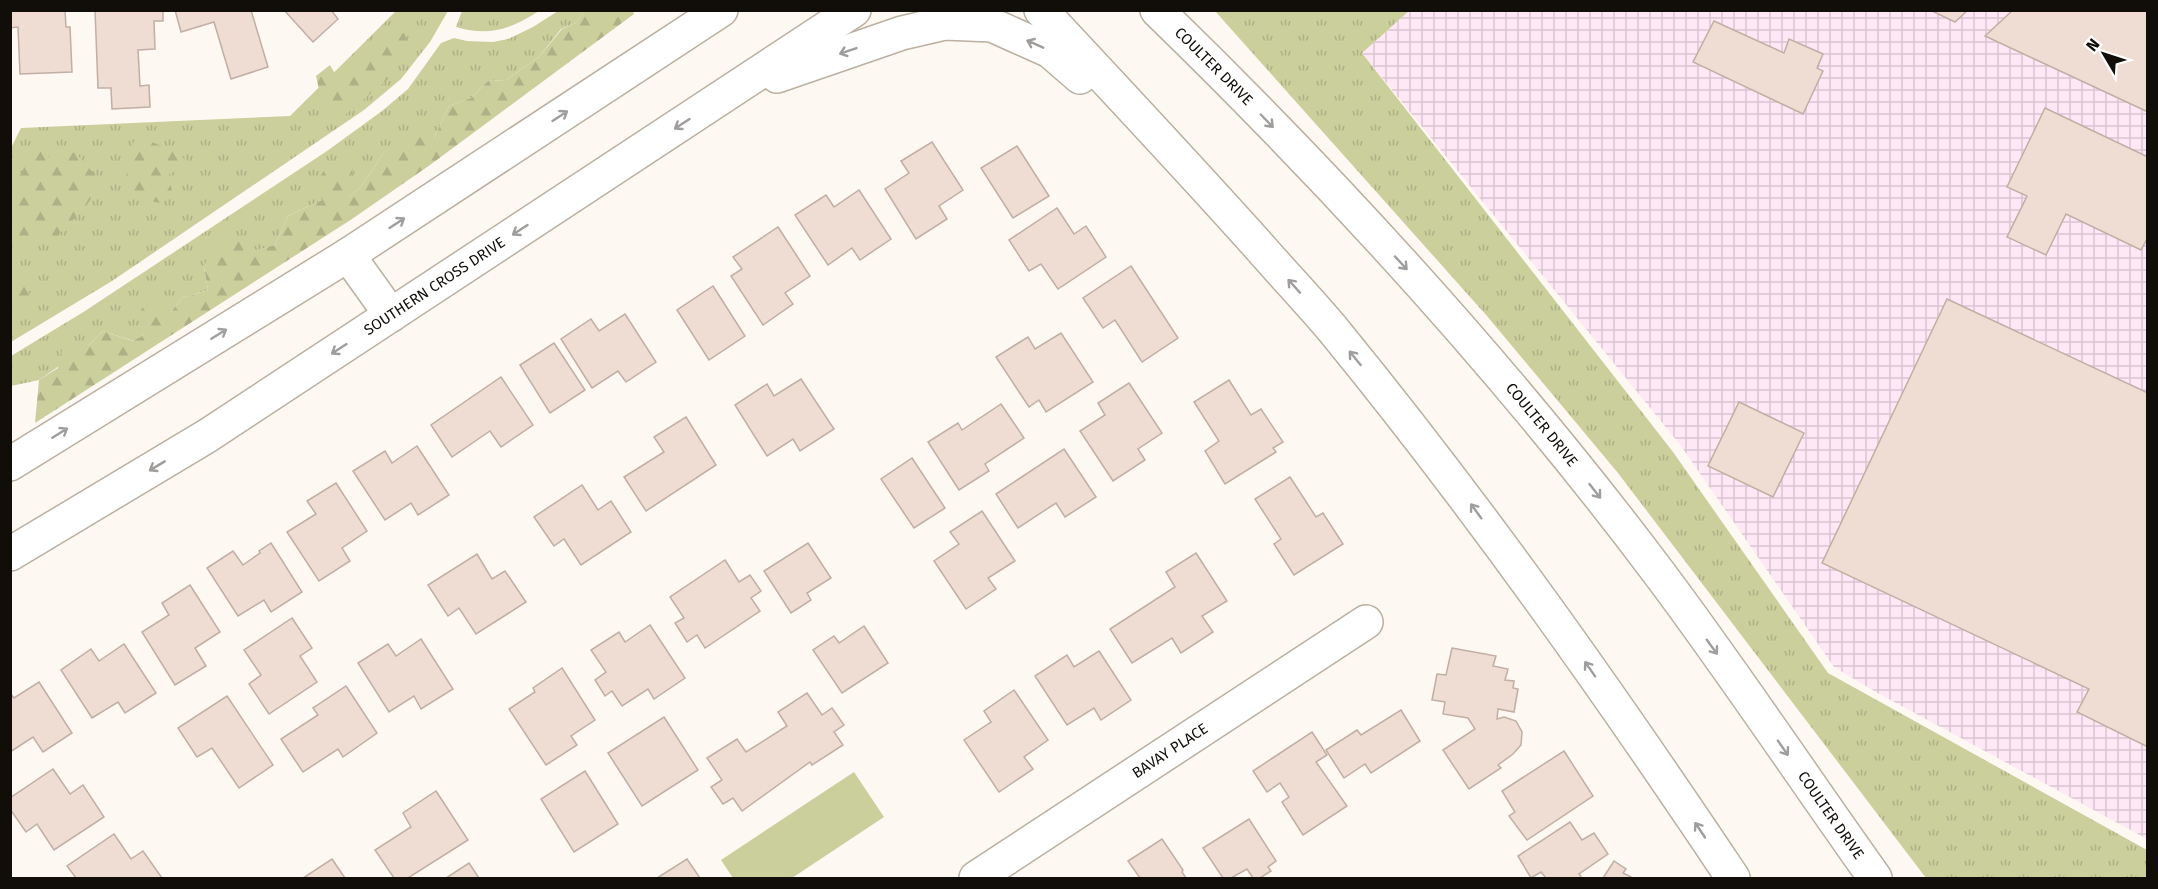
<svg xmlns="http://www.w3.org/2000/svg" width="2158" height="889" font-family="'Fira Sans',sans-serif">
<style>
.industrial{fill:url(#industrial-grid)}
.grass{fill:url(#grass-tufts)}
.forest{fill:url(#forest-firs)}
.pitch{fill:#cbcf9c}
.building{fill:#efdcd2;stroke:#c1aea4;stroke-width:1.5}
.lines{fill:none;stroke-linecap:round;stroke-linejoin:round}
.minor-casing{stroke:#bbafa0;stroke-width:36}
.major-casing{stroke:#bbafa0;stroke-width:36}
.minor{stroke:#fff;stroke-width:33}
.major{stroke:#fff;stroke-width:33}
.oneway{stroke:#a09e9c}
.labels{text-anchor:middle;stroke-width:4.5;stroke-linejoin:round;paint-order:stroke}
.street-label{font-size:15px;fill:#110d08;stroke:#fff}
</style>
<defs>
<pattern id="industrial-grid" width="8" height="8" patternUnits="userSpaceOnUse" patternTransform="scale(1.5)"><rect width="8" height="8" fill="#fee8f6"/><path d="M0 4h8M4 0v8" fill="none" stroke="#d9c6d1"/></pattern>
<pattern id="grass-tufts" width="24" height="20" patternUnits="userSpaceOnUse" patternTransform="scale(1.5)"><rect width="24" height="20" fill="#cbcf9c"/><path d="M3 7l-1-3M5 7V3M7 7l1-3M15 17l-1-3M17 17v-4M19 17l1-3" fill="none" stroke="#adb185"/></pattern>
<pattern id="forest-firs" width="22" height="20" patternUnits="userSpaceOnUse" patternTransform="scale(1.5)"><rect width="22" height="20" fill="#cbcf9c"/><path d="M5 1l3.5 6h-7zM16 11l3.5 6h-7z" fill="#adb185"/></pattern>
</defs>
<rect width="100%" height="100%" fill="#fef8f2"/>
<polygon class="industrial" points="1409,11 2147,11 2147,839 1876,692 1834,667 1681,446 1362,53"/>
<g class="grass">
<polygon points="396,11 448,11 430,42 401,79 364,110 112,281 11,342 10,150 21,128 290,116"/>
<path d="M462 11V10L539 11C511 29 489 37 456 27Z"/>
<polygon points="558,11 584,11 576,23 561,29 539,57 506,80 488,81 471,98 449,106 434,138 384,153 360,188 346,199 322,200 288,216 275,245 204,267 208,290 182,298 171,312 144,335 134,341 103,331 88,346 39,380 11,386 11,356 85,311 327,151 382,111 408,89 441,43 454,38 467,41 493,42 508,39 533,27"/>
<polygon points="1215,11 1409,11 1362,53 1673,452 1828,673 2147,850 2147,878 1926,878 1618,473 1487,316"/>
</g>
<g class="forest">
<polygon points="584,11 633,11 634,14 430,165 352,219 35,423 39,380 58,368 64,341 88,346 103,331 133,341 144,335 141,309 156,302 171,312 182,298 208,290 204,267 210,250 239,236 256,250 275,245 288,216 322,200 315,185 330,161 353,168 347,198 360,188 384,153 402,137 434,138 449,106 471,98 488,81 506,80 539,57 562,29 576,23"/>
<polygon points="404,33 411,49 388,79 340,119 321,99 316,76 330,65 340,83 350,67 372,56 394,36"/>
<polygon points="139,137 179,153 189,164 168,175 173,195 160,203 141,199 125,181 133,143"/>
<polygon points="44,147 49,159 57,165 63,157 75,152 101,182 85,208 53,240 20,242 11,236 11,182 17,180 24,168 29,153"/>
<polygon points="11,261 37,307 14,319 11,324"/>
</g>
<polygon class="pitch" points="854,772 884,817 792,878 733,878 721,860"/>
<g class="building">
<polygon points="10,10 65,10 66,27 70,27 72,72 20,74 18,27 10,28"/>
<polygon points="95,10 163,10 163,21 154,21 155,49 138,50 140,86 149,85 150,107 112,109 111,88 98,88"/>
<polygon points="175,10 251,10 268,67 231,79 214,22 181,32"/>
<polygon points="284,10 331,10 338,19 313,42"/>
<polygon points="1930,10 1968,10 1955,22"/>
<polygon points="2013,10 2148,10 2148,112 1985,36"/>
<polygon points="1714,21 1784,53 1789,39 1823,54 1817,68 1823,71 1803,114 1693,62"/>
<polygon points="2045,108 2148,157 2148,237 2141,250 2066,214 2046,255 2007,237 2027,196 2007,187"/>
<polygon points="932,142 963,190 939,206 947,219 916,239 885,189 909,173 901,161"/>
<polygon points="1017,146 1049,196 1013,218 981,168"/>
<polygon points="859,190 891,239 860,260 852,248 828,265 795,215 826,195 834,207"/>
<polygon points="1057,208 1074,234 1086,226 1106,257 1058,289 1041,264 1029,271 1009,240"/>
<polygon points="778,227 810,276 785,293 793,304 763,325 731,276 742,269 733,257"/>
<polygon points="1131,266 1178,338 1142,362 1115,320 1103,328 1083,298"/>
<polygon points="713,286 745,336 709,360 677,310"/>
<polygon points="1947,299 2148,393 2148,747 2077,712 2089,689 1822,563"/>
<polygon points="625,314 656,362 626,382 618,371 592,388 561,339 591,319 599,331"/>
<polygon points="1061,333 1093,382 1046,412 1039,400 1029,407 996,357 1028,337 1035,349"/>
<polygon points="554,343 585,390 550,413 520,365"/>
<polygon points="501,377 533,425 501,447 490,431 452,457 431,425"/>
<polygon points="801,379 834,429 800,451 793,439 767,456 735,405 767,384 774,396"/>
<polygon points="1229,380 1251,415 1261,409 1283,442 1273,448 1276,452 1225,484 1205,451 1219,441 1194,402"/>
<polygon points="1129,383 1162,433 1138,449 1145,460 1113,481 1080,431 1105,415 1098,403"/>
<polygon points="1739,402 1804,433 1773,497 1708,466"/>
<polygon points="1001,404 1024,438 985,464 989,471 959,490 928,442 958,423 962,430"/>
<polygon points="686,417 716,465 646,511 624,477 664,452 654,437"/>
<polygon points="417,446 449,495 418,515 411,503 385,520 353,471 385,451 392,463"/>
<polygon points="1064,449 1096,497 1065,517 1056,503 1018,528 996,494"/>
<polygon points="912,458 945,508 914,528 881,479"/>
<polygon points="1290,477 1316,517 1323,513 1343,544 1294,575 1274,544 1281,539 1255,499"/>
<polygon points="336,483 367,531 342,548 350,561 319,581 287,532 316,514 307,501"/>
<polygon points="582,485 598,510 611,501 631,532 581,565 564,539 554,546 534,517"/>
<polygon points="982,511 1015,561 988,578 996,589 966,609 934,561 959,544 950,532"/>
<polygon points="271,543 302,592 271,612 264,600 238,616 207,568 233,551 243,565 260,553 259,551"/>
<polygon points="808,543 831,578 807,593 811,600 791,613 764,571"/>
<polygon points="1196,553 1227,601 1202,616 1213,632 1181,653 1172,638 1132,663 1110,629 1175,587 1166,572"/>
<polygon points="477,554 492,579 505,571 526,602 476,634 459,608 448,616 428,585"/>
<polygon points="725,560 739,582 750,575 761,591 751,598 760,611 705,648 697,635 687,642 675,623 684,618 670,597"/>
<polygon points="190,585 220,632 195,648 206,666 175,685 142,632 169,615 162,603"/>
<polygon points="292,618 312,648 300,656 317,682 269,714 249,684 261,675 244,650"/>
<polygon points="650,625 685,678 654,699 648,689 622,706 612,691 605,696 595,680 606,672 591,650 619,632 625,642"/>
<polygon points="864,626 888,663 842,693 813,650 834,636 839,643"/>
<polygon points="421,639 453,689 421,709 414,696 389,712 358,663 388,644 396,656"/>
<polygon points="124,644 156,693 125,713 118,702 92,718 61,670 91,649 99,661"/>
<polygon points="1452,648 1496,656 1493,666 1508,669 1505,680 1514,681 1513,688 1518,689 1514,712 1498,709 1497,719 1504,717 1516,721 1522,732 1521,745 1513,754 1498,765 1501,768 1469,789 1443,750 1475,729 1468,718 1443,714 1445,702 1432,700 1437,674 1446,675"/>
<polygon points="1099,651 1131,700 1101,720 1094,708 1067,725 1035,676 1067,655 1074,667"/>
<polygon points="562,668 595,720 571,736 577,745 546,765 509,709 535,692 533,688"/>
<polygon points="39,682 72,733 43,752 33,737 10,752 10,693 14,698"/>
<polygon points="346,686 377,733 343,757 338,749 303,772 281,739 318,715 313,708"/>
<polygon points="1014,690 1048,740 1024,757 1033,769 999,792 964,740 991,722 984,711"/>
<polygon points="807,693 822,715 832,708 844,725 834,732 843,745 812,765 810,762 742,811 733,798 723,804 711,787 722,780 707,758 737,739 746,752 787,726 778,712"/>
<polygon points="227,696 273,765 239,788 212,748 197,757 178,728"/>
<polygon points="1401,710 1420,741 1371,773 1365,764 1344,778 1326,750 1357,730 1361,735"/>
<polygon points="664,717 698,770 642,806 608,753"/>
<polygon points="1312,732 1327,755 1316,762 1347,806 1303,835 1282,802 1289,797 1280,783 1267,792 1253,771"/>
<polygon points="1564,751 1593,796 1527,840 1509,816 1515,812 1502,791"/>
<polygon points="53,769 70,794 83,785 104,817 54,850 37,824 26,832 10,809 10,798"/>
<polygon points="585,771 618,824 574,852 541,799"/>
<polygon points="436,791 468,840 408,878 394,878 375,850 411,827 403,813"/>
<polygon points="1249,819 1276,861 1268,867 1271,871 1260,878 1253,878 1247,869 1231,878 1223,878 1203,848"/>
<polygon points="1570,822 1582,840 1594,833 1608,854 1579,874 1582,878 1546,878 1541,872 1531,878 1518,856"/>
<polygon points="114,834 131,859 143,851 162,878 76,878 67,866"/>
<polygon points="1162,839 1183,870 1182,872 1186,878 1140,878 1128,861"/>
<polygon points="332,859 345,878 303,878"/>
<polygon points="687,859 700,878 657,878"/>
<polygon points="1614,861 1626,869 1623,873 1633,878 1603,878"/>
<polygon points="469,863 479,878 446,878"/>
</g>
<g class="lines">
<g class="minor-casing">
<g id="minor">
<path id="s1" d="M976 878 1366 622"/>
</g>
</g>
<g class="major-casing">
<g id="major">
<path d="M1041 10C1114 88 1186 165 1257 244 1283 274 1310 302 1335 332 1478 507 1608 691 1733 878"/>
<path id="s2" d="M1157 10C1337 185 1508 372 1659 573 1734 673 1803 777 1875 878"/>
<polyline points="777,76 902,33 945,23 992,25 1050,51 1080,77"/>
<polyline points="348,255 391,315"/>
<polyline points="10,464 348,255 721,10"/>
<path id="s3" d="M10 554 207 436 854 10"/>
</g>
</g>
<use href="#minor" class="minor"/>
<use href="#major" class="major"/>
</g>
<defs><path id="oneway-shaft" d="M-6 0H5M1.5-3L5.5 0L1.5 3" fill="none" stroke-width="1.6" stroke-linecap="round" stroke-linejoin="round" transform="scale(1.5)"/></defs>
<g class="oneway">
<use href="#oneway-shaft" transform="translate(1035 44) rotate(-156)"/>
<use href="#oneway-shaft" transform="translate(848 51) rotate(161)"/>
<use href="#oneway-shaft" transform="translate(560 116) rotate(-33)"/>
<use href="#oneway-shaft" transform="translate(1267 121) rotate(46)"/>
<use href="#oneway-shaft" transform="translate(682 124) rotate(147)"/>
<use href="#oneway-shaft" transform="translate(397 223) rotate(-33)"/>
<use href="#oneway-shaft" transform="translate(520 230) rotate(147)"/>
<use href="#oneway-shaft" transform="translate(1401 263) rotate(47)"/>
<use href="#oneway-shaft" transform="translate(1294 286) rotate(-132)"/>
<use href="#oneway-shaft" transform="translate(219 334) rotate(-32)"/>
<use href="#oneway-shaft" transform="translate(339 349) rotate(147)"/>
<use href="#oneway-shaft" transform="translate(1355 358) rotate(-129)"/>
<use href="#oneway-shaft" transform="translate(60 433) rotate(-32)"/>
<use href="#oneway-shaft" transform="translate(157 466) rotate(149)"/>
<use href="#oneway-shaft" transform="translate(1595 491) rotate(52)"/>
<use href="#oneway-shaft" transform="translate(1476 511) rotate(-126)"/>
<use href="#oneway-shaft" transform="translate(1712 647) rotate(54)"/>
<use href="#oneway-shaft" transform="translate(1590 669) rotate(-125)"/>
<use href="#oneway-shaft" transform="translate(1783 748) rotate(55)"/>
<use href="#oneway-shaft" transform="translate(1700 830) rotate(-124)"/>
</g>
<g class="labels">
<g class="street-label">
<text dy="5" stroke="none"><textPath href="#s2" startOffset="80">COULTER DRIVE</textPath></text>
<text dy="5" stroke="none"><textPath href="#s3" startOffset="502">SOUTHERN CROSS DRIVE</textPath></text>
<text dy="5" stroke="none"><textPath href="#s2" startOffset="566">COULTER DRIVE</textPath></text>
<text dy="5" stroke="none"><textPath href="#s1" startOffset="232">BAVAY PLACE</textPath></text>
<text dy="5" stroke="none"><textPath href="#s2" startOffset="1052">COULTER DRIVE</textPath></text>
</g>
</g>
<rect width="2158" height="889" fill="none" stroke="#110d08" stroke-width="24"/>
<g transform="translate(2104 54) rotate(309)" stroke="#ffffff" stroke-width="4.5" paint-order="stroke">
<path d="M0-4.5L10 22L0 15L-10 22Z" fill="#110d08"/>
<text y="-9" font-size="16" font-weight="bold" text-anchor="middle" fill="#110d08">N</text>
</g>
</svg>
